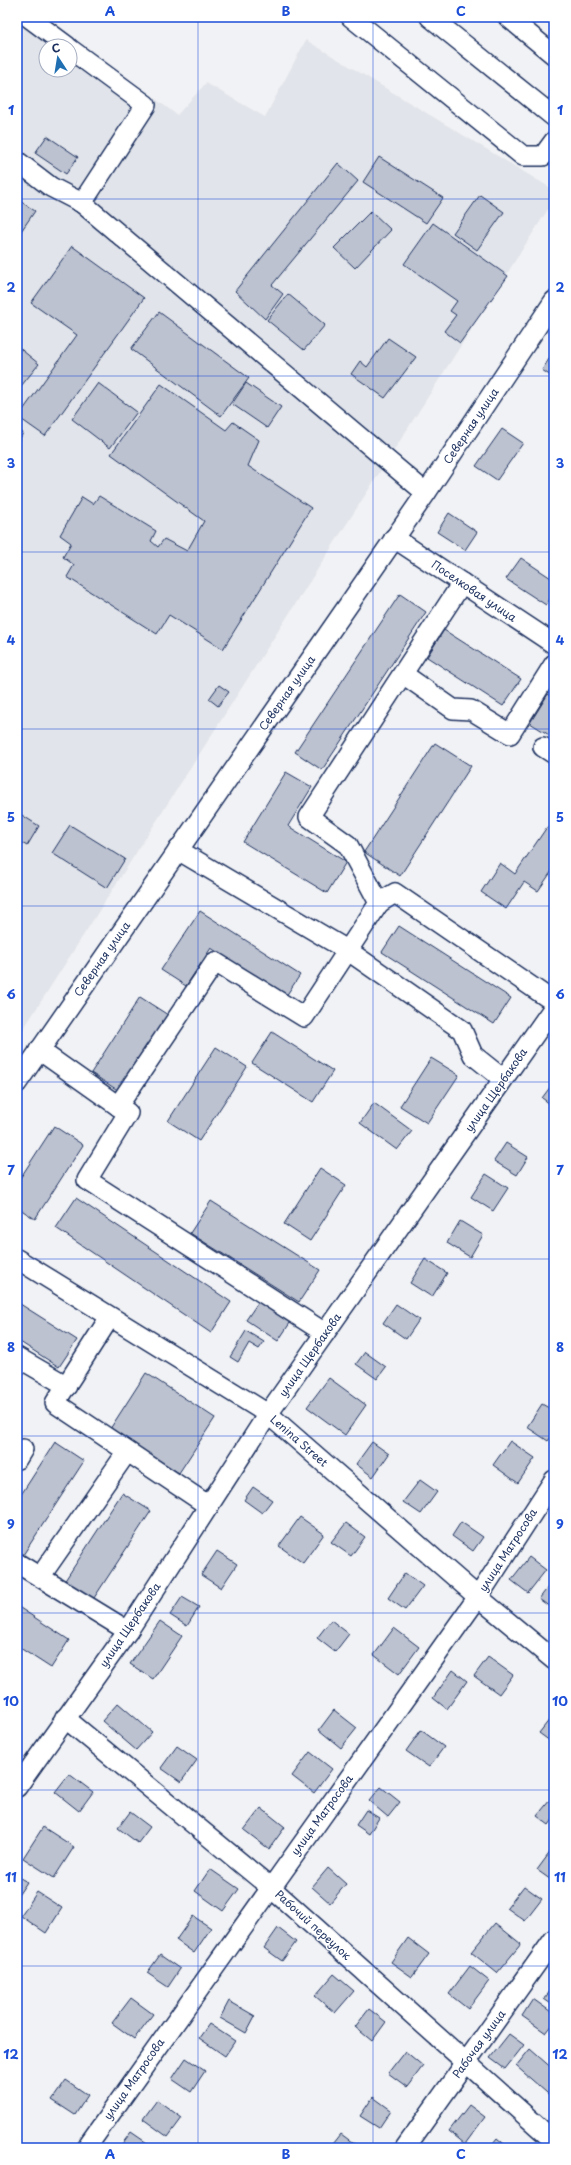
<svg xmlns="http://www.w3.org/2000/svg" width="571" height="2165" font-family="'Playpen Sans',sans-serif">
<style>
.built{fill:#e1e4ea;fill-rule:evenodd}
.building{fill:#bcc2d0;stroke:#1b2f5e}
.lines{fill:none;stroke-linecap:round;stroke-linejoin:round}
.minor-casing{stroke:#1b2f5e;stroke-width:22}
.minor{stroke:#fff;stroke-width:19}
.grid{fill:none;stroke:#1d4ed8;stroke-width:1;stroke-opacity:0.55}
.labels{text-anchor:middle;stroke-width:3;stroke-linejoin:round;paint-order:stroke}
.street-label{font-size:11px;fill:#1b2f5e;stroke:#fff}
.neatline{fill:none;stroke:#1d4ed8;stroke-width:1.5}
.grid-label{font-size:13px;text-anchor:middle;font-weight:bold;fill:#1d4ed8}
</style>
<rect width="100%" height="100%" fill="#f1f2f5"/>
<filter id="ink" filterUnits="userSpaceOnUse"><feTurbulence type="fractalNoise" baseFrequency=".025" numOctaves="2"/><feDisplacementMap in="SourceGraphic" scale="8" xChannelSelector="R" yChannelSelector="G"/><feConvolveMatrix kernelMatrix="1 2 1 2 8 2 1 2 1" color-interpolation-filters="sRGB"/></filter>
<g filter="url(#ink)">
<path class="built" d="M17 17H46L177 115 206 83 265 117 306 40 554 190V200L17 1039ZM46 46H70V70H46Z"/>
<g class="building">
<polygon points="47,136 78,157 66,174 35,153"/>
<polygon points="379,157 443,198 426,223 363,182"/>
<polygon points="338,163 358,181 272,285 283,294 265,319 235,291"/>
<polygon points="480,195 504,212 477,250 453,233"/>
<polygon points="17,199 35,211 17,237"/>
<polygon points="371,211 391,230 355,268 334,248"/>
<polygon points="433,223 508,276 460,343 444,331 456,315 450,311 457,301 404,264"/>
<polygon points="72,246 144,298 45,436 18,417 77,335 31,303"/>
<polygon points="288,294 325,325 304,350 267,320"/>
<polygon points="159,312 249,378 221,416 131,349"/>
<polygon points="388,338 416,357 385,398 351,374 360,361 367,367"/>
<polygon points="17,346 39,364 17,391"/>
<polygon points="554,351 554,378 542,370"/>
<polygon points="98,383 137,412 110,448 72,419"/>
<polygon points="246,383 281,407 267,428 232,404"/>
<polygon points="161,384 226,430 233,422 259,440 248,466 311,508 223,649 169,615 157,634 67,577 74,565 63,557 71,543 60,535 82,497 93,504 99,496 156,531 151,541 158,547 164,539 187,551 204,521 111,454"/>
<polygon points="502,429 523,443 497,480 476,466"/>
<polygon points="17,430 23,433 17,444"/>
<polygon points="449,513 477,532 465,550 437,532"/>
<polygon points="521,558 554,580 554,593 546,605 506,579"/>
<polygon points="400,594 426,612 322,770 295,752"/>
<polygon points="444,630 521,679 503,706 427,657"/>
<polygon points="219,685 229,692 218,706 209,699"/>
<polygon points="548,694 554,698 554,738 530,723"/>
<polygon points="435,743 471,766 400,876 364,852"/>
<polygon points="286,772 312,787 288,826 346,862 327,893 243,842"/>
<polygon points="17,812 39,826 27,846 17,840"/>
<polygon points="70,825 125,859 107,888 52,853"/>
<polygon points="547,827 554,831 554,868 538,891 524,882 506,909 481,892 500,863 515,874"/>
<polygon points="200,911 300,975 286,996 211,948 186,986 161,970"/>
<polygon points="399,926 511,998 494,1024 382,952"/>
<polygon points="140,997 168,1015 119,1091 91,1073"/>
<polygon points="272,1032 333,1071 313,1102 252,1063"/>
<polygon points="216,1047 247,1067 199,1141 168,1121"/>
<polygon points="431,1058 459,1075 427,1123 400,1106"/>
<polygon points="554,1082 554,1107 542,1098"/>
<polygon points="374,1103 412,1131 397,1150 360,1123"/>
<polygon points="54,1126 83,1145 35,1219 17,1207 17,1183"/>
<polygon points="506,1143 528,1157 517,1175 494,1161"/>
<polygon points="320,1168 346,1185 310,1241 284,1224"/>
<polygon points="486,1174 508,1188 493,1211 471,1197"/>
<polygon points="76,1198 231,1302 211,1333 56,1228"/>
<polygon points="211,1201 320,1270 299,1302 190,1233"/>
<polygon points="460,1221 483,1235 470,1257 447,1243"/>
<polygon points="425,1259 447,1273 432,1297 410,1283"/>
<polygon points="259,1301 290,1323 278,1341 246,1320"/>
<polygon points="17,1302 77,1340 59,1367 17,1340"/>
<polygon points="396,1304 419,1320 406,1339 383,1323"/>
<polygon points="246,1331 264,1342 259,1349 249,1343 238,1362 230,1357"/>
<polygon points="365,1352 386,1367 377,1379 356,1364"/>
<polygon points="146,1373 215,1418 179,1473 110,1429"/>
<polygon points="329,1378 366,1405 345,1435 307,1407"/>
<polygon points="542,1404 554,1411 554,1433 548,1441 527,1427"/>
<polygon points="510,1441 535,1458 518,1483 493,1465"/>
<polygon points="55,1442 84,1461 23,1555 17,1551 17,1501"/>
<polygon points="372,1442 389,1454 373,1477 356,1464"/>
<polygon points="420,1480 437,1492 421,1514 403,1502"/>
<polygon points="253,1487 272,1500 262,1513 244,1500"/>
<polygon points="122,1493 151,1511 92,1601 64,1582"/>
<polygon points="300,1517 324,1534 303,1563 279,1546"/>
<polygon points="461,1522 483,1537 473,1551 452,1536"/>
<polygon points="346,1523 365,1537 351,1556 331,1542"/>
<polygon points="217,1551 237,1564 221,1588 201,1575"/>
<polygon points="529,1557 546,1570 528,1593 511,1580"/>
<polygon points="405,1573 423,1586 405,1610 388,1598"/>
<polygon points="552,1582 554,1584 554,1610 539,1599"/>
<polygon points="182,1597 199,1607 187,1626 170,1615"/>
<polygon points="17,1606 69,1640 51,1668 17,1646"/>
<polygon points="331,1620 349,1634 335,1652 317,1638"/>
<polygon points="160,1621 182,1636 153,1679 130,1664"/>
<polygon points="394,1628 419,1647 399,1674 374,1655"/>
<polygon points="488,1657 513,1675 499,1694 474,1676"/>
<polygon points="453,1670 467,1681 447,1709 433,1698"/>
<polygon points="118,1703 152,1732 136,1750 102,1721"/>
<polygon points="334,1710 357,1728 341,1748 319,1730"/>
<polygon points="554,1714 554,1744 539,1733"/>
<polygon points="421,1730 444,1747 429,1767 406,1751"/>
<polygon points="177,1746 197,1760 181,1782 161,1768"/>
<polygon points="310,1752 332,1769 314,1793 292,1776"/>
<polygon points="69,1774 93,1792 79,1811 55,1792"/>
<polygon points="381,1787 400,1802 388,1817 369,1801"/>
<polygon points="554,1795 554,1818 549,1825 537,1816"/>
<polygon points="261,1808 285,1827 269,1849 244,1830"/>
<polygon points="366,1810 379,1818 369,1834 356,1825"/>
<polygon points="130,1812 150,1827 138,1843 118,1828"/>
<polygon points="43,1827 74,1847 54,1878 23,1858"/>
<polygon points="554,1847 554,1882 537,1870"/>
<polygon points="328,1868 346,1884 330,1903 312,1887"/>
<polygon points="210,1869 239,1889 223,1911 195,1891"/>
<polygon points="17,1876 27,1882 17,1897"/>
<polygon points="524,1886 542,1899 525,1921 507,1908"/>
<polygon points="37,1892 62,1908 46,1933 21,1916"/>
<polygon points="193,1916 211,1928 194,1953 176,1940"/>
<polygon points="495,1923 521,1944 497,1973 471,1952"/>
<polygon points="278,1928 296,1942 282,1961 264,1948"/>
<polygon points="408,1938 429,1954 412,1977 391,1962"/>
<polygon points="160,1955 180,1969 168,1987 147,1973"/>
<polygon points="470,1966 489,1981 468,2009 449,1994"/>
<polygon points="334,1974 354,1991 335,2013 315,1996"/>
<polygon points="554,1986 554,2006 544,1999"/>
<polygon points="131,1998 153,2014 134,2039 112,2023"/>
<polygon points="533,1999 554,2014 554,2023 546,2033 522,2016"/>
<polygon points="229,2001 255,2016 246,2033 220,2018"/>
<polygon points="369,2009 386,2022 372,2041 355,2027"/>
<polygon points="209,2024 235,2041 225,2056 199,2038"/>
<polygon points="509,2034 524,2045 505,2069 490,2058"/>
<polygon points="530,2049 554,2070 554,2099 516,2066"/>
<polygon points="405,2051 423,2066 407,2087 388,2073"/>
<polygon points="186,2058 205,2071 191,2092 172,2079"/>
<polygon points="66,2080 88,2095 75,2115 52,2100"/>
<polygon points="373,2097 391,2110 379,2128 360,2116"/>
<polygon points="157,2100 182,2118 168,2137 143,2119"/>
<polygon points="469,2105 485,2117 465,2144 449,2131"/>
<polygon points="131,2132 150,2145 148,2148 119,2148"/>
<polygon points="341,2134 360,2148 330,2148"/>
<polygon points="497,2138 509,2148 489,2148"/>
</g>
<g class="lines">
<g class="minor-casing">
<g id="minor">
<polyline points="28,17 67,46"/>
<polyline points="351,17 523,156 543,156 554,141"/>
<polyline points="430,17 554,117"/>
<polyline points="508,17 554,55"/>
<polyline points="70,49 146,105 82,203 426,493"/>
<polyline points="17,161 51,187 82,203"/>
<polyline points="394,538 554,644"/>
<polyline points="403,674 453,709 471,710 510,734 554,664"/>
<polyline points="543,747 554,754"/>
<polyline points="178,850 347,950 462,1030 473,1055 503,1079"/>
<polyline points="379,903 395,893 554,1002"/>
<polyline points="39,1050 128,1113 87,1180 325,1333"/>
<polyline points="17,1083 426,493 554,301"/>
<polyline points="118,1106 215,962 304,1017 379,903 348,845 309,817 462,583"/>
<polyline points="17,1259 268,1414 478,1597 554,1660"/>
<polyline points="110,1317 55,1403 209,1506"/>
<polyline points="17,1357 67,1386"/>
<polyline points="17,1459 23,1449"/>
<polyline points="17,1563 128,1631"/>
<polyline points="40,1577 127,1452"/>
<polyline points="65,1718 270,1887 554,2141"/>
<polyline points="17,1787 128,1631 268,1414 554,1007"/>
<polyline points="86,2148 478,1597 554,1480"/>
<polyline points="405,2148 554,1939"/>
</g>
</g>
<use href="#minor" class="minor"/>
</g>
</g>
<path class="grid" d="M198 17V2148M373 17V2148M17 199H554M17 376H554M17 552H554M17 729H554M17 906H554M17 1082H554M17 1259H554M17 1436H554M17 1613H554M17 1790H554M17 1966H554"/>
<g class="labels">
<g class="street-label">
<text transform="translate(471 426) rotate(-56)" y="4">Северная улица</text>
<text transform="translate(474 591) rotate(34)" y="4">Поселковая улица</text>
<text transform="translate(287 693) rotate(-55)" y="4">Северная улица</text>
<text transform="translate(102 959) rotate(-55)" y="4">Северная улица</text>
<text transform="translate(496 1090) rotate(-55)" y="4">улица Щербакова</text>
<text transform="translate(310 1355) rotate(-55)" y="4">улица Щербакова</text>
<text transform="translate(299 1441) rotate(41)" y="4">Lenina Street</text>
<text transform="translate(508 1550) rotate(-57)" y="4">улица Матросова</text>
<text transform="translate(130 1625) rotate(-56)" y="4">улица Щербакова</text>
<text transform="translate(322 1815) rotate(-54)" y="4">улица Матросова</text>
<text transform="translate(313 1925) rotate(42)" y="4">Рабочий переулок</text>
<text transform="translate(479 2044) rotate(-54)" y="4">Рабочая улица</text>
<text transform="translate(134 2079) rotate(-55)" y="4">улица Матросова</text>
</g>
</g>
<rect width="571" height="2165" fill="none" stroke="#fff" stroke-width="44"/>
<g transform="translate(58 58) rotate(348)"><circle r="19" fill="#ffffff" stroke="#a4acbf"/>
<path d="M0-3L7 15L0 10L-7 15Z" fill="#1f6fb2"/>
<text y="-6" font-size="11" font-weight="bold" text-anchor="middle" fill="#1b2f5e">С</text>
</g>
<rect x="22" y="22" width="527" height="2121" class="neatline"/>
<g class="grid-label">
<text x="110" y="16">A</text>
<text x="286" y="16">B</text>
<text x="461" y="16">C</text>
<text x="11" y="115">1</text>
<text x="560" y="115">1</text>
<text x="11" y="292">2</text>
<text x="560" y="292">2</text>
<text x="11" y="468">3</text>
<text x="560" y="468">3</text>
<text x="11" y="645">4</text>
<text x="560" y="645">4</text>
<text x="11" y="822">5</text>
<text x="560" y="822">5</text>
<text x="11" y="999">6</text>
<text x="560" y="999">6</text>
<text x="11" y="1175">7</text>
<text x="560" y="1175">7</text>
<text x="11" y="1352">8</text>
<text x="560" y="1352">8</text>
<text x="11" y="1529">9</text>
<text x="560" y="1529">9</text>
<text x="11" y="1706">10</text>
<text x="560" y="1706">10</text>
<text x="11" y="1882">11</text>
<text x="560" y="1882">11</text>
<text x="11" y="2059">12</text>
<text x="560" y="2059">12</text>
<text x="110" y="2159">A</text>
<text x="286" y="2159">B</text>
<text x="461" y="2159">C</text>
</g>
</svg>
